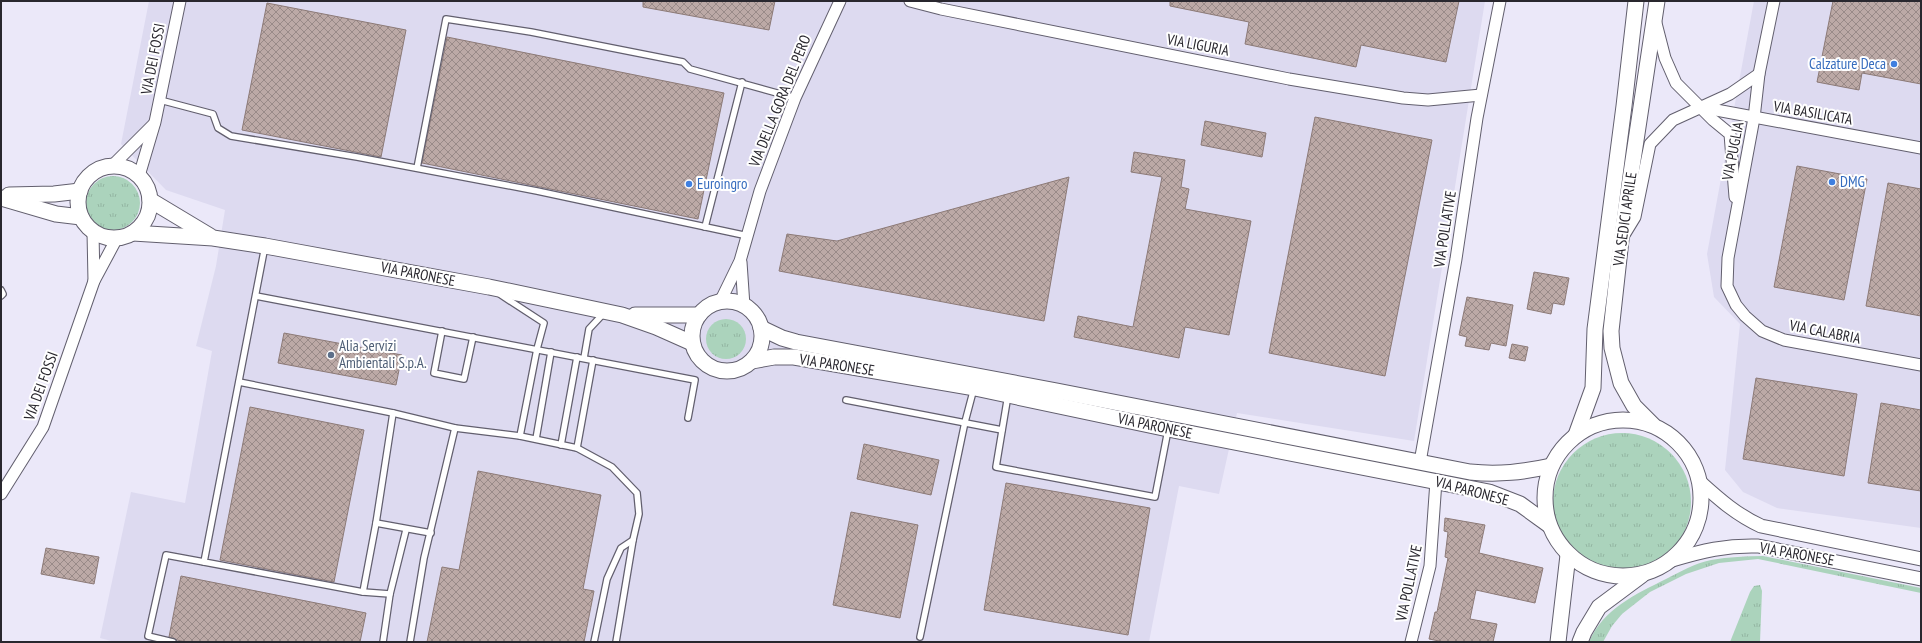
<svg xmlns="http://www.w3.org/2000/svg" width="1922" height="643" font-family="'PT Sans Narrow',sans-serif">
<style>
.industrial{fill:#dddaf0}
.grass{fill:url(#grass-tufts)}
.building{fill:url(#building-cross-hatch);stroke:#8c7a77}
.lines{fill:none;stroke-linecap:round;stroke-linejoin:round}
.service-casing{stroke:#625f6e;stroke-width:8}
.minor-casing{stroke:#625f6e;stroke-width:13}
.tertiary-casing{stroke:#625f6e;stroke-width:15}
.secondary-casing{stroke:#625f6e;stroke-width:17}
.service{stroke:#fff;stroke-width:5.5}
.minor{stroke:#fff;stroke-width:11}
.tertiary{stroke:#fff;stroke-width:13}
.secondary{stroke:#fff;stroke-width:15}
.shop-dot{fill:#3f7fe0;stroke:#fff;stroke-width:1.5}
.service-dot{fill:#5c6f8a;stroke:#fff;stroke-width:1.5}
.labels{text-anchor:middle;stroke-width:4;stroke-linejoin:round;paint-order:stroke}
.street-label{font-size:15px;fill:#29272e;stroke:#fff}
.shop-label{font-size:15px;fill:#366cbe;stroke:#fff;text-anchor:start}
.service-label{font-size:15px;fill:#4e5e75;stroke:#fff;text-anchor:start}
</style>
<defs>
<pattern id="grass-tufts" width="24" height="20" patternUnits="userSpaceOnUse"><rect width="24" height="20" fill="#abd3bc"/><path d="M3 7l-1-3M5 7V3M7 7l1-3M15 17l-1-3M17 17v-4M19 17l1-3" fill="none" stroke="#93b5a2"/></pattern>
<pattern id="building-cross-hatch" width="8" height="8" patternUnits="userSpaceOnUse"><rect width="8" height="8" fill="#bca9a6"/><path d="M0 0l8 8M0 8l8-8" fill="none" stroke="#998a88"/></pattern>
</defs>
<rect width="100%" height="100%" fill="#ebe8f9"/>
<g class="industrial">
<polygon points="149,1 1485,1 1414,441 1237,413 1219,494 1179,486 1149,642 115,642 100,638 131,492 185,503 212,351 196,346 216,266 225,210 166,190 121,144"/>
<polygon points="1754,1 1921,1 1921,528 1777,508 1743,492 1725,470 1740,324 1714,297 1707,254"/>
</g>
<g class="grass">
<circle cx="113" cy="203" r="27"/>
<circle cx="726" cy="339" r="20"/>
<circle cx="1622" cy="502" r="69"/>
<path d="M1763 556 1921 588V593L1758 559 1719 563 1686 574 1650 592 1622 614 1612 626 1603 642H1589C1603 609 1636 594 1666 579 1680 572 1695 563 1711 560 1729 557 1746 556 1763 556Z"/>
<polygon points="1760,585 1762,591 1760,642 1730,642 1750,592 1754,586"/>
</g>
<g class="building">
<polygon points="643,1 775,1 769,30 643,7"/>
<polygon points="1170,1 1459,1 1446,62 1361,45 1356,67 1245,44 1249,22 1170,6"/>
<polygon points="1833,1 1921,1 1921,84 1862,73 1859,90 1817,82"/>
<polygon points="267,3 406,30 381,157 242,130"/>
<polygon points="447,37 724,93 698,219 422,163"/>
<polygon points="1315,117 1432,140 1385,376 1269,353"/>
<polygon points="1205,121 1266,133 1262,157 1201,145"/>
<polygon points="1134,152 1185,160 1181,187 1189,189 1185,209 1251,221 1229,335 1185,327 1179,358 1074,337 1078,316 1133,327 1162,177 1131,172"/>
<polygon points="1797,166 1867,179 1844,300 1774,287"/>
<polygon points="1069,177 1044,321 779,271 787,234 837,241"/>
<polygon points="1888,183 1921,189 1921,316 1866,306"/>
<polygon points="1534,272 1569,278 1564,305 1553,303 1551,314 1527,309"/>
<polygon points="1467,297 1513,305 1506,346 1491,343 1489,350 1465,346 1467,337 1459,335"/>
<polygon points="284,333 402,355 396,385 278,363"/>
<polygon points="1512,344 1528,347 1525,361 1509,358"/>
<polygon points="1756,378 1857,394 1844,476 1743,459"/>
<polygon points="1881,403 1921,410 1921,491 1868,483"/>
<polygon points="250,407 364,430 334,582 220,560"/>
<polygon points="864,444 939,460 931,495 857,479"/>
<polygon points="478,471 601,495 583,589 594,591 584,642 427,642 442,567 459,570"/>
<polygon points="1006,483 1150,508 1128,635 984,610"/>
<polygon points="851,512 918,525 900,618 833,605"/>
<polygon points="1445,518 1485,525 1479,553 1543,568 1535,603 1476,590 1470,619 1497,624 1493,642 1444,642 1429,639 1435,612 1437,612 1448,558 1445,557 1448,532 1444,531"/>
<polygon points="46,548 99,557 94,584 41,574"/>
<polygon points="181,576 366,613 360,642 186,642 177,640 169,637"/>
</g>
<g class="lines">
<g class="service-casing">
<g id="service">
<polyline points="160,100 213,114 218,128 231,136 357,157 537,191 748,236"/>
<polyline points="417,168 446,19 531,32 683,62 690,69 795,98"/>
<polyline points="705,227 742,82"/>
<polyline points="265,246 204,562 363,592 390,594"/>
<polyline points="1,290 3,294 1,296"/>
<polyline points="501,295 544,323 537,349 520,436"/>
<polyline points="256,296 695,380 688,418"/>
<polyline points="442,331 434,373 464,379 473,337"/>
<polyline points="584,358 589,329 604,313"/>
<polyline points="239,382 393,413 455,428 520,436 577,448 612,467 637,493 639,514 633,540 621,548 607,579 594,642"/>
<polyline points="1008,395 996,467 1155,497 1168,430"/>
<polyline points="846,400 1002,430"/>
<polyline points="536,439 551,352"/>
<polyline points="561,445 577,357"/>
<polyline points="577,448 593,360"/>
<polyline points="376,523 431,533"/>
<polyline points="363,592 376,523 393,413"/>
<polyline points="920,637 965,422 974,388"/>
<polyline points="173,642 148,636 166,555 204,562"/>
<polyline points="383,642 390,594 406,530"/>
<polyline points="410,642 424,558 455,428"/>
<polyline points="616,642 633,540"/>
</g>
</g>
<g class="minor-casing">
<g id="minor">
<polyline points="910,1 941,9 1289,79 1403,98 1428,100 1481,95"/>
<polyline points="1774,1 1759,74 1754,118 1728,258 1727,286 1736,305 1745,316 1762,331 1784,340 1921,365"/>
<polyline points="1656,23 1665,58 1676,83 1713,120 1730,134 1735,197"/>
<polyline points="1700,107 1921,148"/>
<polyline points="112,166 154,124"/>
<polyline points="139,176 155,122 180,1"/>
<polyline points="93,232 94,281"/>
<polyline points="1624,235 1635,217 1650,144 1673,120 1730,94 1759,74"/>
<polyline points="741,262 744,306"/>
<polyline points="720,302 740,261 760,191 795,98 840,1"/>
<polyline points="1420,462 1456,259 1477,118 1500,1"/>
<polyline points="1,494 43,427 94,281 117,238"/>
<polyline points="1411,642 1430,566 1436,481"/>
</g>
</g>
<g class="tertiary-casing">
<g id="tertiary">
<path d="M1700 482C1720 500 1737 515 1761 526L1921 559"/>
<path d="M1672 560C1702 551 1726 545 1758 546L1921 579"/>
</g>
</g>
<g class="secondary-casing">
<g id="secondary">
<circle cx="114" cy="202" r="36"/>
<polyline points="9,195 54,194 80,191"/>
<polyline points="1,198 56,214 81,217"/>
<polyline points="150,200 210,236"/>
<polyline points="133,233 213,238 265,246 489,287 622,315 656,327 692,343"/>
<circle cx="727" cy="336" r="35"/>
<polyline points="635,315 699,315"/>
<path d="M761 328 782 338 796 342 1057 391 1470 472C1499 475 1523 472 1551 466"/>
<polyline points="752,361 774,357 794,357 975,388 1168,429 1489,492 1520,504 1549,525"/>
<circle cx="1623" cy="498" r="78"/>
<polyline points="1653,425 1634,406 1621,383 1612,348 1611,331 1621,240 1657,1"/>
<polyline points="1576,435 1593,388 1595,329 1624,106 1636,1"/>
<polyline points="1558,642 1568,555"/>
<polyline points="1580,642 1584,632 1599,607 1642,575"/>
</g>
</g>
<use href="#service" class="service"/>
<use href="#minor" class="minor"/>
<use href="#tertiary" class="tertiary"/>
<use href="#secondary" class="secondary"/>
</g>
<g class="shop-dot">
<circle cx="1894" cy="64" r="4"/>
<circle cx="1832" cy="182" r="4"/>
<circle cx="689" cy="184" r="4"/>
</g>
<circle class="service-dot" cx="331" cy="355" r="4"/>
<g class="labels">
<g class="street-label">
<text transform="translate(1198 45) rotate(11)" y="5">VIA LIGURIA</text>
<text transform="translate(153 59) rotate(-79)" y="5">VIA DEI FOSSI</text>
<text transform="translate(780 101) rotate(-68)" y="5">VIA DELLA GORA DEL PERO</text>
<text transform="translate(1813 113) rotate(10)" y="5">VIA BASILICATA</text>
<text transform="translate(1733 151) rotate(-79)" y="5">VIA PUGLIA</text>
<text transform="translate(1625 219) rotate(-82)" y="5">VIA SEDICI APRILE</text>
<text transform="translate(1445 229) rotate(-81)" y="5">VIA POLLATIVE</text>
<text transform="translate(418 274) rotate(11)" y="5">VIA PARONESE</text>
<text transform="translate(1825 332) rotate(11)" y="5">VIA CALABRIA</text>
<text transform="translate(837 365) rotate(9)" y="5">VIA PARONESE</text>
<text transform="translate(41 386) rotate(-70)" y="5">VIA DEI FOSSI</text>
<text transform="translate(1155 426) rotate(12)" y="5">VIA PARONESE</text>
<text transform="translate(1472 491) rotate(15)" y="5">VIA PARONESE</text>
<text transform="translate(1797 554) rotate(10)" y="5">VIA PARONESE</text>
<text transform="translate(1409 583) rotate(-78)" y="5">VIA POLLATIVE</text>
</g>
<g class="shop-label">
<text x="1886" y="69" text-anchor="end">Calzature Deca</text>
<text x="1840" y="187">DMG</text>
<text x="697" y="189">Euroingro</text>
</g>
<g class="service-label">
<text x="339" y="351">Alia Servizi<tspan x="339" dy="17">Ambientali S.p.A.</tspan></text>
</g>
</g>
<rect width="1922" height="643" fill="none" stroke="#29272e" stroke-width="4"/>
</svg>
